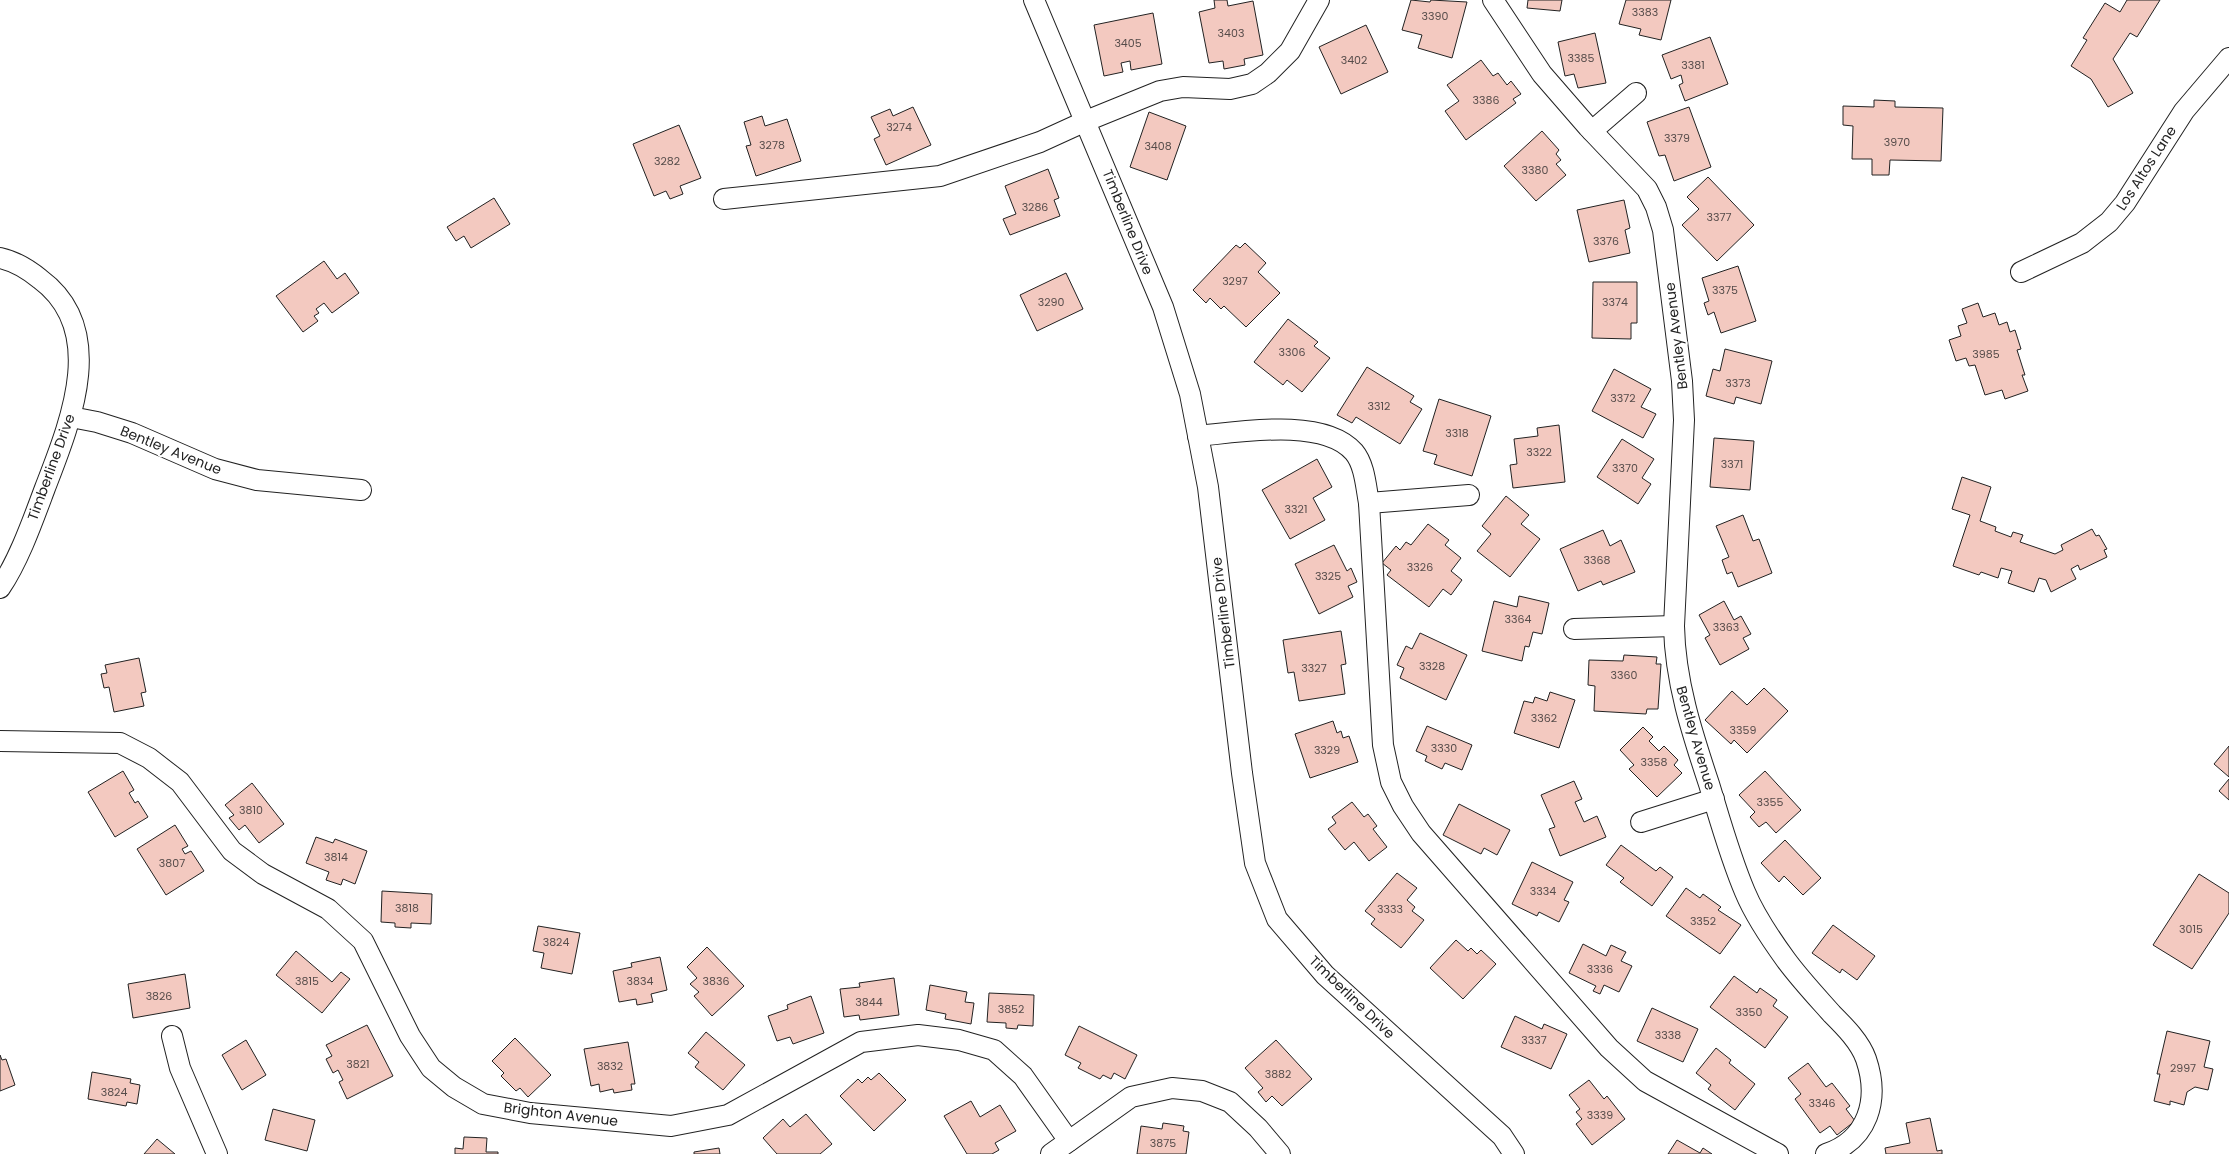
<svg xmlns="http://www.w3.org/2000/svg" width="2229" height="1154" font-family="Poppins,sans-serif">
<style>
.building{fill:#f3c9c0;stroke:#222}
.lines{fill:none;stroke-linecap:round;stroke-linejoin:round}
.minor-casing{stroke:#222;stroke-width:22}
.minor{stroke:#fff;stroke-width:20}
.labels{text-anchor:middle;stroke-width:4;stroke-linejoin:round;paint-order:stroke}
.number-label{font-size:11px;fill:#564c4a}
.street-label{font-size:14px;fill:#222;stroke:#fff}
</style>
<rect width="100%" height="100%" fill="#fff"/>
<g class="building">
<polygon points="1214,0 1227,0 1228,6 1253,1 1263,55 1244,59 1245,65 1224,69 1223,61 1209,63 1199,12 1215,8"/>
<polygon points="1411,0 1430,2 1431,0 1467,2 1452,58 1418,48 1422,35 1402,30"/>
<polygon points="1528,0 1562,0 1560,11 1527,8"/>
<polygon points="1626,0 1671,0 1661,40 1639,35 1641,29 1619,24"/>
<polygon points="2127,0 2160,0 2137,37 2130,33 2113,59 2133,93 2108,107 2091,79 2071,66 2087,40 2083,38 2105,3 2120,12"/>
<polygon points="1153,13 1162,64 1131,70 1130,61 1121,63 1123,72 1104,76 1094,25"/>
<polygon points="1366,25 1388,72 1341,94 1319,47"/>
<polygon points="1595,33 1606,83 1578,88 1574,74 1565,76 1558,42"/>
<polygon points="1710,37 1728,84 1685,101 1679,85 1683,83 1681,75 1671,79 1662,55"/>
<polygon points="1481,60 1493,76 1498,73 1507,85 1511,81 1521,94 1513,99 1516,103 1466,140 1445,111 1459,101 1447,85"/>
<polygon points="1874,100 1895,101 1895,107 1943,108 1941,161 1890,160 1889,175 1872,175 1872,159 1852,159 1853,126 1843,125 1843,106 1874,107"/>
<polygon points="913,107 931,145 886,165 874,139 880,136 871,117 890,109 893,116"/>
<polygon points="1689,107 1711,167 1674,181 1665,155 1659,156 1647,122"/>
<polygon points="1149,112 1186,126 1167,180 1130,167"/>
<polygon points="762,116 765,126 787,119 801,161 756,176 746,146 751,145 744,122"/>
<polygon points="679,125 701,178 680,186 683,194 670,199 666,191 654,196 633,144"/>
<polygon points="1542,131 1559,150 1556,154 1561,160 1556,164 1566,175 1536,201 1504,166"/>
<polygon points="1048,169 1059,198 1054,200 1060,216 1010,235 1003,219 1016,214 1005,186"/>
<polygon points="1708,177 1754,225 1717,261 1682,225 1699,209 1687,197"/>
<polygon points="494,198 510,224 471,248 464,236 456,241 447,227"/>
<polygon points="1624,200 1630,228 1625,230 1630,253 1589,262 1577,210"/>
<polygon points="1245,243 1266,263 1258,272 1280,293 1246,327 1224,306 1221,309 1210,298 1206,303 1193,290 1236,245 1240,248"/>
<polygon points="324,261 337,279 345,273 359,293 332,313 324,303 316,309 319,313 314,316 318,321 303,332 276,296"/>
<polygon points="1738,266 1756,321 1721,333 1714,312 1708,315 1704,303 1709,301 1702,278"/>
<polygon points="1066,273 1083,309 1037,331 1020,295"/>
<polygon points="1593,282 1637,282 1637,323 1631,323 1631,339 1592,338"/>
<polygon points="1978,303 1983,317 1995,313 1999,325 2007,322 2010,332 2015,330 2021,349 2017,350 2025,375 2022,375 2028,391 2005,399 2002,390 1985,395 1975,365 1969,366 1966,358 1956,361 1949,340 1961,336 1958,326 1967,323 1962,309"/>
<polygon points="1288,319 1318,342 1314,346 1330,358 1302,392 1287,380 1283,385 1254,362"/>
<polygon points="1725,349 1772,361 1761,404 1736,397 1734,404 1706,396 1713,369 1720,371"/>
<polygon points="1367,367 1414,396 1410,402 1422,409 1400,444 1356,417 1352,423 1337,415"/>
<polygon points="1614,369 1651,389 1641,407 1656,414 1643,438 1592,411"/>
<polygon points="1439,399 1491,416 1472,476 1434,464 1437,455 1423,451"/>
<polygon points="1559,425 1565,482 1513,488 1510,465 1517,464 1514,439 1538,436 1537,428"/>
<polygon points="1714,438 1754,441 1750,490 1710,487"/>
<polygon points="1622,439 1654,459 1642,478 1651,484 1638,504 1597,477"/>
<polygon points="1317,459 1332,487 1313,498 1325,520 1290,539 1262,490"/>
<polygon points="1962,477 1991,487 1980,521 1996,527 1995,531 2011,537 2013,532 2023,535 2020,542 2055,554 2063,550 2061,545 2092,529 2096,536 2099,535 2107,549 2104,550 2107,557 2080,570 2078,565 2071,569 2076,579 2051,592 2046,580 2039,578 2034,592 2008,583 2012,571 2001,568 1998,578 1981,572 1979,575 1953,566 1970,515 1952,509"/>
<polygon points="1506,496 1529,515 1521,524 1540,539 1510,577 1477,551 1491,534 1482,526"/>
<polygon points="1743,515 1753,541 1759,539 1772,573 1738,587 1732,572 1727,574 1722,560 1729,557 1716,526"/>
<polygon points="1428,524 1449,540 1445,545 1461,558 1451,571 1462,580 1451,595 1443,589 1429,607 1387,575 1391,570 1382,563 1396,546 1400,550 1406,542 1411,545"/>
<polygon points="1603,530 1610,546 1621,540 1635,572 1603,585 1601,581 1578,591 1560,549"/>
<polygon points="1334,545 1347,571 1351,568 1357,582 1348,586 1353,597 1319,614 1295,564"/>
<polygon points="1519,596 1549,603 1542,634 1533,632 1529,647 1525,646 1522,661 1482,651 1494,601 1517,607"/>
<polygon points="1724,601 1734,620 1741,616 1751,634 1743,638 1749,649 1720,665 1705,638 1710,635 1699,615"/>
<polygon points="1341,631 1346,664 1341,665 1345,694 1299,701 1294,672 1288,673 1283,640"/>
<polygon points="1420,633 1467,655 1446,700 1400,678 1404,668 1397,665 1406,646 1412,649"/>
<polygon points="1624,655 1657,657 1656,664 1661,664 1658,709 1647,709 1646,714 1594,711 1595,686 1588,685 1589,660 1623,661"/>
<polygon points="139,658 146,692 141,693 144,706 114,712 109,687 104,688 101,674 107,673 105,665"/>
<polygon points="1764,688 1788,711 1747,753 1734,740 1731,744 1705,720 1732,691 1747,705"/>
<polygon points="1550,692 1575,700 1559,748 1514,733 1524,701 1533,703 1535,697 1547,701"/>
<polygon points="1333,721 1337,733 1341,731 1343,738 1349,736 1358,762 1310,778 1295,734"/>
<polygon points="1427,726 1472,745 1462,770 1445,763 1442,769 1425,761 1427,756 1416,751"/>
<polygon points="1643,727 1653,737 1649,741 1659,751 1664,746 1678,760 1674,765 1682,773 1657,797 1629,769 1634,765 1620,750"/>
<polygon points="2229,746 2229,777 2214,764"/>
<polygon points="123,771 134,790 129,793 135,803 138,801 148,817 115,837 88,792"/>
<polygon points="1765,771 1801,810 1776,833 1766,822 1759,827 1750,817 1755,812 1739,795"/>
<polygon points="2229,779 2229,800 2219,791"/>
<polygon points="1574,781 1582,799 1575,802 1584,822 1597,816 1606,837 1560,856 1549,829 1555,827 1541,795"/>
<polygon points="252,783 284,824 259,843 245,825 239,830 229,818 234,815 225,805"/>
<polygon points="1352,802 1364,817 1368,814 1377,826 1373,829 1387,847 1369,861 1354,842 1345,850 1328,829 1336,823 1332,817"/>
<polygon points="1459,804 1510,830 1497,855 1484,848 1481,854 1443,835"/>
<polygon points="175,825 188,846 182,849 185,854 191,851 204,871 166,895 137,849"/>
<polygon points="316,837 333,843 335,839 367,851 355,884 343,879 341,885 326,880 329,872 306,863"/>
<polygon points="1785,840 1821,878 1803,895 1784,876 1779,882 1761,863"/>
<polygon points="1621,845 1656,871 1660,867 1673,877 1652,906 1620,882 1624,878 1606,865"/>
<polygon points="1532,862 1573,882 1564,900 1569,902 1559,922 1539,912 1537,916 1512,904"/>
<polygon points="1397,873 1417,888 1407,900 1415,907 1412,911 1424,920 1401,948 1371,924 1375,919 1365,911"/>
<polygon points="2199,874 2229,893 2229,913 2192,969 2153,945"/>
<polygon points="1686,888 1700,898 1703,894 1721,907 1718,910 1741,925 1720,954 1666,916"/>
<polygon points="382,891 432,894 431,924 411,923 411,928 395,927 395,923 381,922"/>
<polygon points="1833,925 1875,956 1857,980 1842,969 1840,973 1812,953"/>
<polygon points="538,926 580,933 572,974 541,968 544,953 533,951"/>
<polygon points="1456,940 1468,951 1471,948 1477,954 1481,950 1496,964 1463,999 1430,968"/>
<polygon points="1583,944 1606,956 1611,945 1626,952 1621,961 1632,966 1619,992 1604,985 1600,994 1593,991 1596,986 1569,973"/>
<polygon points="707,947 744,986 712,1016 694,996 699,992 690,984 697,978 687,967"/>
<polygon points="296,951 332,982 341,972 350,979 322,1013 276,975"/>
<polygon points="660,957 667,990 651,994 653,1002 637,1005 636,999 619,1002 613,971 632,967 631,963"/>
<polygon points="185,974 190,1008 133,1018 128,984"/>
<polygon points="1734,976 1757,993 1760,988 1777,1000 1773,1006 1788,1017 1765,1048 1710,1007"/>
<polygon points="894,978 899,1015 860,1020 859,1015 844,1017 840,989 860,987 859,983"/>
<polygon points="930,985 967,992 965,1002 974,1003 971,1024 945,1019 946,1014 926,1010"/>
<polygon points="989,993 1034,995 1033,1026 1018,1025 1017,1029 1006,1028 1006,1023 987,1022"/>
<polygon points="811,996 824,1033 793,1044 790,1037 777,1041 768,1016 788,1009 787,1005"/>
<polygon points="1652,1008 1698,1029 1683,1062 1637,1041"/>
<polygon points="1515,1016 1542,1029 1544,1024 1567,1034 1551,1069 1501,1047"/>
<polygon points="367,1025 393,1076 347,1099 339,1082 343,1080 338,1070 333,1073 326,1059 332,1056 326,1045"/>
<polygon points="1079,1026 1137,1055 1125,1079 1114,1073 1111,1079 1103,1075 1100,1079 1078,1068 1081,1063 1065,1055"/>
<polygon points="2167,1031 2210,1041 2204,1067 2213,1069 2208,1090 2195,1087 2187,1092 2184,1105 2170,1101 2170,1105 2154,1101 2160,1074 2157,1074"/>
<polygon points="706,1032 745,1065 723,1090 695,1067 699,1062 688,1053"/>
<polygon points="515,1038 551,1075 528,1097 520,1088 516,1091 501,1076 504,1073 492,1061"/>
<polygon points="246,1040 266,1075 242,1090 222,1055"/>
<polygon points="1276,1040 1312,1079 1282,1106 1272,1096 1266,1102 1258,1092 1263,1088 1245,1068"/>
<polygon points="628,1042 635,1084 631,1084 632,1090 614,1093 613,1089 600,1092 599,1084 591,1086 584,1049"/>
<polygon points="1716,1048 1731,1060 1729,1063 1755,1084 1735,1110 1708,1089 1711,1085 1696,1073"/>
<polygon points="0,1055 2,1060 6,1059 15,1085 0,1091"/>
<polygon points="1808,1063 1826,1087 1832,1083 1850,1106 1846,1109 1855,1121 1837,1135 1830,1126 1820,1133 1795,1099 1801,1094 1788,1078"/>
<polygon points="92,1072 131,1079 130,1083 140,1085 137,1104 127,1102 126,1106 88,1099"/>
<polygon points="879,1073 906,1100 874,1131 840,1096 858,1079 862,1083 868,1077 871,1080"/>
<polygon points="1589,1080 1604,1099 1607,1096 1625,1119 1592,1145 1576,1124 1582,1119 1576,1112 1580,1109 1569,1095"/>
<polygon points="971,1101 980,1117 1000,1105 1016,1131 995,1143 999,1150 992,1154 967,1154 944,1116"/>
<polygon points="273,1109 315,1120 307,1151 265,1140"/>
<polygon points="806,1114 832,1144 820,1154 777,1154 763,1138 783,1119 790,1127"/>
<polygon points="1930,1118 1937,1151 1942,1150 1942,1154 1886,1154 1885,1148 1910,1143 1906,1123"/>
<polygon points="1163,1123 1184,1126 1183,1131 1189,1132 1186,1154 1137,1154 1141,1126 1162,1129"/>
<polygon points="464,1137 487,1138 486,1152 498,1152 498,1154 455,1154 455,1148 463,1149"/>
<polygon points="157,1139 175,1154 144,1154"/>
<polygon points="1677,1140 1700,1153 1703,1148 1712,1154 1668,1154"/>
<polygon points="719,1148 720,1154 694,1154 694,1152"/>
</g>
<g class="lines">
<g class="minor-casing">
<g id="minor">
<polyline points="1034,0 1163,307 1190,394 1208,487 1242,773 1255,863 1277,919 1325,975 1502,1136 1514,1154"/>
<path d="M1493 0 1542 74 1588 127 1647 189 1656 207 1663 230 1682 381 1684 420 1674 626C1675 681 1692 733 1709 784 1720 820 1730 857 1745 892 1755 916 1770 938 1786 960 1800 979 1816 996 1832 1014 1845 1027 1860 1042 1866 1059 1880 1100 1868 1140 1826 1154"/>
<polyline points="1592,131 1636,93"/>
<polyline points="724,199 940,176 1040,142 1086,121 1160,91 1183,87 1230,89 1252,84 1268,73 1290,51 1319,0"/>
<path d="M0 258C14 261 29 270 40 279 109 330 70 423 45 488 33 520 19 560 0 588"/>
<polyline points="2021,272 2082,243 2109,222 2125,203 2184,111 2229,58"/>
<polyline points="71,417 97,422 132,433 215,469 257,480 361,490"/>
<path d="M1198 436C1239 432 1324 417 1354 452 1365 465 1366 488 1369 503L1383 745 1391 782 1403 806 1421 833 1609 1048 1645 1081 1778 1154"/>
<polyline points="1369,503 1469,495"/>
<polyline points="1574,629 1674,626"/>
<polyline points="0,741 120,743 149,758 180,782 232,851 263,874 328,909 363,941 410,1036 431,1068 454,1087 483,1104 530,1113 671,1126 728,1115 861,1042 918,1035 959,1040 994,1050 1023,1076 1069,1141"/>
<polyline points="1641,822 1714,799"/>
<polyline points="172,1036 180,1068 217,1154"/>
<polyline points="1051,1154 1131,1097 1172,1088 1202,1091 1230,1102 1258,1128 1280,1154"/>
</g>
</g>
<use href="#minor" class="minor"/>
</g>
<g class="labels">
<g class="number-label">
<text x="1645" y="16">3383</text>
<text x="1435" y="20">3390</text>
<text x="1231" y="37">3403</text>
<text x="1128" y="47">3405</text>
<text x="1581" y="62">3385</text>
<text x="1354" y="64">3402</text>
<text x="1693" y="69">3381</text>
<text x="1486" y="104">3386</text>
<text x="899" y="131">3274</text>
<text x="1677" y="142">3379</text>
<text x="1897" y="146">3970</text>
<text x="772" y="149">3278</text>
<text x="1158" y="150">3408</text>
<text x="667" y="165">3282</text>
<text x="1535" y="174">3380</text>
<text x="1035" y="211">3286</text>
<text x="1719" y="221">3377</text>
<text x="1606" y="245">3376</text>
<text x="1235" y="285">3297</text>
<text x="1725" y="294">3375</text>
<text x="1051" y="306">3290</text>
<text x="1615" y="306">3374</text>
<text x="1292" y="356">3306</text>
<text x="1986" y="358">3985</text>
<text x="1738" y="387">3373</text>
<text x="1623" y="402">3372</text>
<text x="1379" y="410">3312</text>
<text x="1457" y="437">3318</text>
<text x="1539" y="456">3322</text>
<text x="1732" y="468">3371</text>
<text x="1625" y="472">3370</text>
<text x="1296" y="513">3321</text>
<text x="1597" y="564">3368</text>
<text x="1420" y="571">3326</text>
<text x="1328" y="580">3325</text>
<text x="1518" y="623">3364</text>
<text x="1726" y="631">3363</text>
<text x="1432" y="670">3328</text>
<text x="1314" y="672">3327</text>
<text x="1624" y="679">3360</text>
<text x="1544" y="722">3362</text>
<text x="1743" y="734">3359</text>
<text x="1444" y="752">3330</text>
<text x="1327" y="754">3329</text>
<text x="1654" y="766">3358</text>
<text x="1770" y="806">3355</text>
<text x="251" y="814">3810</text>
<text x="336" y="861">3814</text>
<text x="172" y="867">3807</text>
<text x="1543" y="895">3334</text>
<text x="407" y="912">3818</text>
<text x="1390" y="913">3333</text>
<text x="1703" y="925">3352</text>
<text x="2191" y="933">3015</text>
<text x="556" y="946">3824</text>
<text x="1600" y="973">3336</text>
<text x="307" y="985">3815</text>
<text x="640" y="985">3834</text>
<text x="716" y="985">3836</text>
<text x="159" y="1000">3826</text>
<text x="869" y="1006">3844</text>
<text x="1011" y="1013">3852</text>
<text x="1749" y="1016">3350</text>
<text x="1668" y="1039">3338</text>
<text x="1534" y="1044">3337</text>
<text x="358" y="1068">3821</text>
<text x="610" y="1070">3832</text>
<text x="2183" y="1072">2997</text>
<text x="1278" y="1078">3882</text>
<text x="114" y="1096">3824</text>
<text x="1822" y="1107">3346</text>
<text x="1600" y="1119">3339</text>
<text x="1163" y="1147">3875</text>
</g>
<g class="street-label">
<text transform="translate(2146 168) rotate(-57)" y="5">Los Altos Lane</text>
<text transform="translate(1128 222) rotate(68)" y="5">Timberline Drive</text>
<text transform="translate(1676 336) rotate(-97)" y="5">Bentley Avenue</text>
<text transform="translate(171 450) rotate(22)" y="5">Bentley Avenue</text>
<text transform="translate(51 467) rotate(-70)" y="5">Timberline Drive</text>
<text transform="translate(1223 613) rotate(-97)" y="5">Timberline Drive</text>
<text transform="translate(1696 738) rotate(74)" y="5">Bentley Avenue</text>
<text transform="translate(1352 997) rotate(44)" y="5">Timberline Drive</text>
<text transform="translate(561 1114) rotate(7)" y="5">Brighton Avenue</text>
</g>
</g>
</svg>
